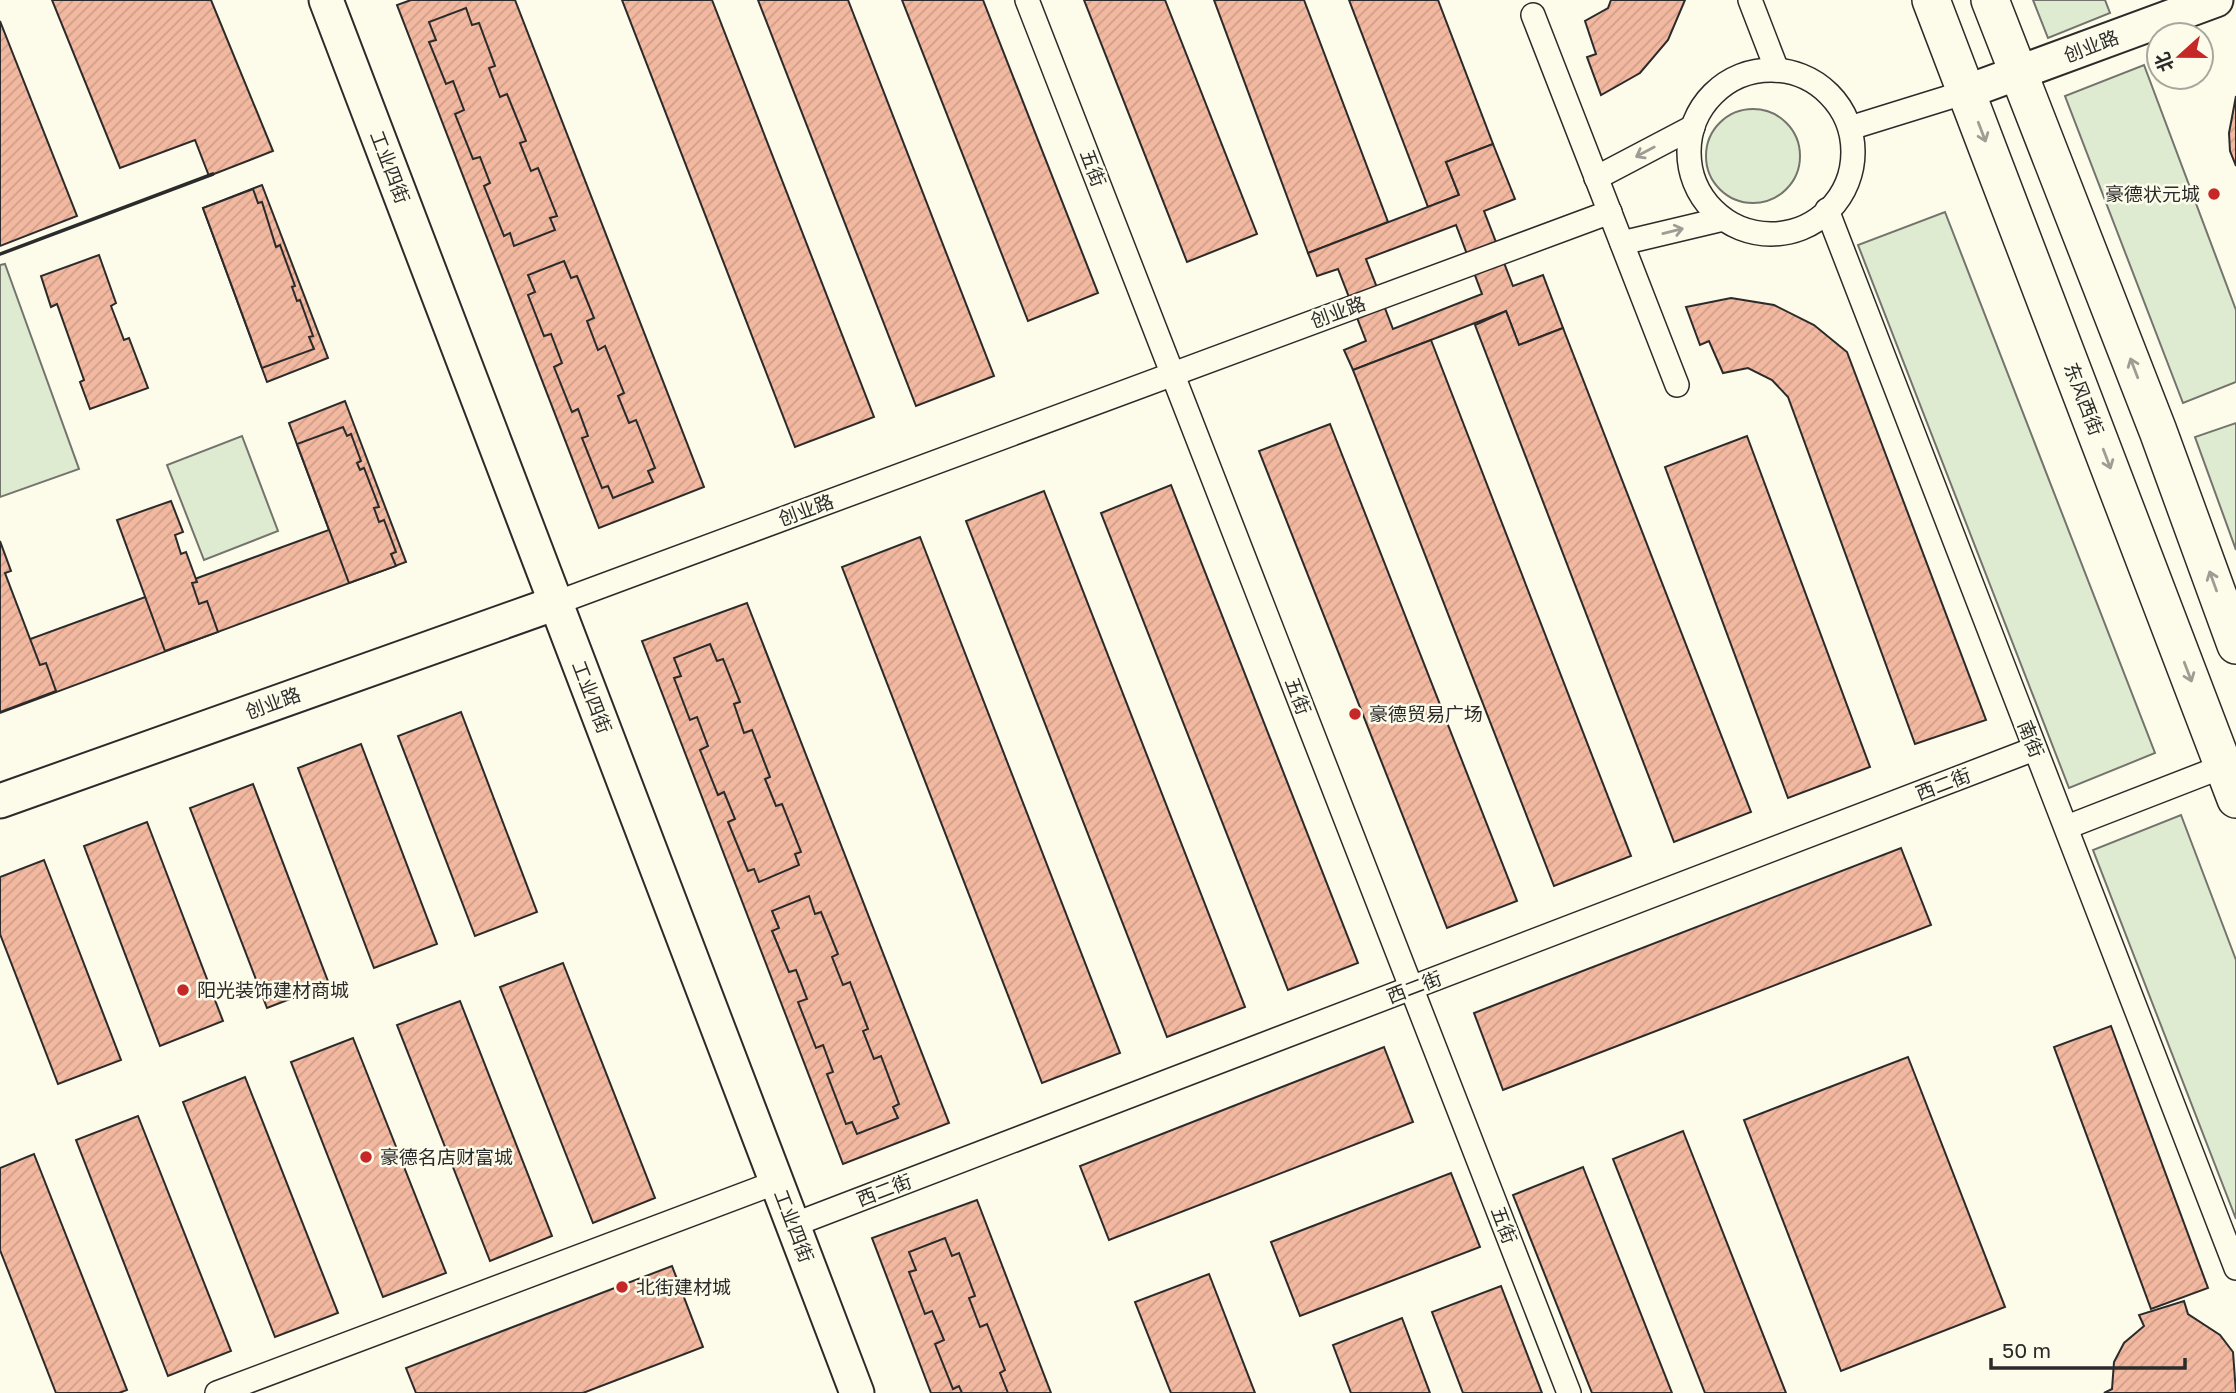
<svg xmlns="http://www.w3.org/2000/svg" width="2236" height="1393" font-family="'Golos Text','Noto Sans SC',sans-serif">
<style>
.garden{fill:#deebd1;stroke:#74746e;stroke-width:2}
.building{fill:url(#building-hatch);stroke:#2b2b2b;stroke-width:2;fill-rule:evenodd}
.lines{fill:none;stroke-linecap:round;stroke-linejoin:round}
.street-casing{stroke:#2b2b2b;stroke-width:26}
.secondary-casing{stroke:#2b2b2b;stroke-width:37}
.primary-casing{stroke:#2b2b2b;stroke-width:40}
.street{stroke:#fdfbea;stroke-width:23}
.secondary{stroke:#fdfbea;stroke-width:33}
.primary{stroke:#fdfbea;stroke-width:37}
.wall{stroke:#2b2b2b;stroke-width:3.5}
.oneway{stroke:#9e9d94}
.poi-dot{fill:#c62828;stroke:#fdfbea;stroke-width:2.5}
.labels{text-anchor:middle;stroke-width:5;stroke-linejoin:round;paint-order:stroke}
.street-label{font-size:19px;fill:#2b2b2b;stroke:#fdfbea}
.poi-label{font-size:19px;fill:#2b2b2b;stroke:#fdfbea;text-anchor:start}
</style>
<defs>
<pattern id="building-hatch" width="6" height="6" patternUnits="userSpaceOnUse" patternTransform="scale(1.75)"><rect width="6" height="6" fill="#f2b8a0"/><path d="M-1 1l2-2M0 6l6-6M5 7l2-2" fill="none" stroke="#d09e8a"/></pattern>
</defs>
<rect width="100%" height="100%" fill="#fdfbea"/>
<g class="garden">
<polygon points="2033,0 2105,0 2110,13 2048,38"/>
<polygon points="2144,65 2236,310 2236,382 2183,403 2065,96"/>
<circle cx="1753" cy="156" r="47"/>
<polygon points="1945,212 2155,753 2069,788 1858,245"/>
<polygon points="5,264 79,469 0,497 0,265"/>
<polygon points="2236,423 2236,550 2195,437"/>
<polygon points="242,436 278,531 204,560 167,465"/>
<polygon points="2181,815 2236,960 2236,1219 2093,850"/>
</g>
<g class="building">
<polygon points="52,0 211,0 273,151 209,176 195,140 120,168"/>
<polygon points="411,0 515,0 704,487 599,528 397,5"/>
<polygon points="622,0 712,0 874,417 795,447"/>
<polygon points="758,0 848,0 994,376 916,406"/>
<polygon points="902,0 983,0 1098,293 1028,321"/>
<polygon points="1084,0 1165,0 1257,234 1187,262"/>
<polygon points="1214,0 1304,0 1388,222 1308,253"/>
<polygon points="1349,0 1438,0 1493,144 1446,162 1459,195 1428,207"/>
<polygon points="1611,0 1685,0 1668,40 1640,73 1601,95 1587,57 1596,54 1585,21 1608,8"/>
<polygon points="466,8 472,25 479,23 495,66 489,68 500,97 507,94 526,141 520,143 531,171 538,168 557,216 550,218 555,230 514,246 510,233 504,236 484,186 490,183 480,157 473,159 455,114 464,110 453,81 446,84 429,42 436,40 429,22"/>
<polygon points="0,21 77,216 0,246"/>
<polygon points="2236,96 2236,166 2230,151 2229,133"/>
<path d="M1493 144 1515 199 1484 211 1513 286 1543 275 1563 328 1519 345 1506 311 1353 370 1344 350 1366 341 1338 269 1317 276 1308 253 1459 195 1446 162ZM1456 225 1482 294 1393 329 1366 259Z"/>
<polygon points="262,185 328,358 267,382 203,208"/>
<polygon points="253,189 258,203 262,202 276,247 280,245 295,286 292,287 297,301 300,300 313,336 309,337 314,349 262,368 203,208"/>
<polygon points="99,255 116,303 111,306 124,340 129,338 148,388 90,409 80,382 84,380 57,304 51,307 41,276"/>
<polygon points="564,261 571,278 577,276 594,318 587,321 598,350 605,346 624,393 618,396 629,423 636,420 655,468 648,471 653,482 613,498 608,486 602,488 582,438 588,436 578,409 572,412 554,367 562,363 551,334 544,336 528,295 535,292 528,275"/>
<polygon points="1731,298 1774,305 1814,325 1847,352 1986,720 1915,744 1788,397 1772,380 1748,368 1723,373 1709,341 1700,345 1686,307"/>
<polygon points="1506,311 1519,345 1563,328 1751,812 1674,842 1475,325"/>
<polygon points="1431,340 1631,856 1554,886 1353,370"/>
<polygon points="345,401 406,562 0,713 0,650 329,530 289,423"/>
<polygon points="1330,424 1517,901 1447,928 1259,451"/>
<polygon points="343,427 347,436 351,434 361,461 357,463 360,470 364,468 379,507 374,508 379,522 384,520 396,552 391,554 396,566 349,583 297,444"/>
<polygon points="1747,436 1870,767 1788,798 1665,467"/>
<polygon points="1171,485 1358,963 1288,990 1101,513"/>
<polygon points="1044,491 1245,1007 1167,1037 966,521"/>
<polygon points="171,501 183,532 175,535 181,554 186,552 197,582 192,583 199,604 207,601 218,632 165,651 117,520"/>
<polygon points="920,537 1120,1053 1042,1083 842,567"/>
<polygon points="0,541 11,571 5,573 40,665 46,663 56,691 0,712"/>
<polygon points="747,603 949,1123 843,1164 642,641"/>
<polygon points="710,644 717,661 723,659 740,702 734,704 744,733 752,730 770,777 765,779 776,806 782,804 801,852 795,854 799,865 759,882 754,869 748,871 728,822 735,819 724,792 718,795 700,750 708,746 697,717 690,720 674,678 681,676 674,658"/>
<polygon points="461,712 537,912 475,936 398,736"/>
<polygon points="361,744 437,944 374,968 298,768"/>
<polygon points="253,784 329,984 267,1008 190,808"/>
<polygon points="147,822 223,1021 160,1046 84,846"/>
<polygon points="1901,848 1931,925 1503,1090 1474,1013"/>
<polygon points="44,860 121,1060 58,1084 0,934 0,877"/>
<polygon points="809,896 815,914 821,912 838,954 832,957 843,985 850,982 868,1029 863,1031 874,1059 881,1056 899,1104 893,1107 898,1118 857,1134 852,1122 846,1124 827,1074 833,1072 823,1045 816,1048 798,1002 807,999 796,970 789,972 772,931 779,928 772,911"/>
<polygon points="563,963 655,1198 593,1223 500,987"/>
<polygon points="460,1001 552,1236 490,1261 397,1025"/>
<polygon points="2111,1026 2208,1288 2151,1309 2054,1047"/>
<polygon points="353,1038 446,1273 383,1297 291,1062"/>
<polygon points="1384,1047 1413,1122 1109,1240 1080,1166"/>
<polygon points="1908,1057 2005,1307 1841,1371 1744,1120"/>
<polygon points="245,1077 338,1313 275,1337 183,1102"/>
<polygon points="138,1116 231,1351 168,1376 76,1140"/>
<polygon points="1683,1131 1786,1393 1705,1393 1613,1159"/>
<polygon points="34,1154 127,1390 119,1393 56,1393 0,1250 0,1168"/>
<polygon points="1583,1167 1672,1393 1592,1393 1513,1195"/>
<polygon points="1451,1173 1480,1247 1300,1316 1271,1242"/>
<polygon points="977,1200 1051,1393 931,1393 872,1238"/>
<polygon points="945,1238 952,1256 959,1253 975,1296 969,1298 980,1327 987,1324 1005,1370 1000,1373 1008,1393 962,1393 959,1386 953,1389 935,1344 944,1340 932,1311 925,1314 909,1272 916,1270 909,1252"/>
<polygon points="672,1266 703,1347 583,1393 416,1393 406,1368"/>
<polygon points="1209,1274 1255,1393 1171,1393 1135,1302"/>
<polygon points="1501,1286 1542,1393 1463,1393 1432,1312"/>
<polygon points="2184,1301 2188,1314 2220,1335 2233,1352 2236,1393 2104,1393 2112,1389 2114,1362 2124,1343 2144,1326 2139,1315"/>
<polygon points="1402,1318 1430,1393 1351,1393 1333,1345"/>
</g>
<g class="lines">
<g class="street-casing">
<g id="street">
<polyline points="1027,0 1569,1393"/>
<polyline points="1750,0 1777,70"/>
<polyline points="1533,15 1677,385"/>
<circle cx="1771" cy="152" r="82"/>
<polyline points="1850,128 1966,92"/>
<polyline points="1596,178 1693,127"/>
<polyline points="1827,210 2236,1268"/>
<polyline points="1622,243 1723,219"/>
<polyline points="556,603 1610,212"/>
<polyline points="2067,827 2224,766"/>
<polyline points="793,1225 2034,749"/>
<polyline points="217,1393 777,1182"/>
</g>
</g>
<g class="secondary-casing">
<g id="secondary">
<polyline points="326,0 857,1393"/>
<polyline points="1966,92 2216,0"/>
<polyline points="0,801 556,603"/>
</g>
</g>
<g class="primary-casing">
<g id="primary">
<polyline points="1931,0 2236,799"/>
<polyline points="1990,0 2158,431 2236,645"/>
</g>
</g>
<use href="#street" class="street"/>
<use href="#secondary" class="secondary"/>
<use href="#primary" class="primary"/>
<polyline class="wall" points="0,254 213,174"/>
</g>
<defs><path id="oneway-shaft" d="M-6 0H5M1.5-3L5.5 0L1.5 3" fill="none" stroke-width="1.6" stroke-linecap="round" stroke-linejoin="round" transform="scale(1.75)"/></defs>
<g class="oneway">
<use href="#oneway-shaft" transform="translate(1982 132) rotate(69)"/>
<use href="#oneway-shaft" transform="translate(1645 152) rotate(152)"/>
<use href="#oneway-shaft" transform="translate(1673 231) rotate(-14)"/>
<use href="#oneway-shaft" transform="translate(2134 368) rotate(-111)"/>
<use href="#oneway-shaft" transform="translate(2107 459) rotate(69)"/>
<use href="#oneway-shaft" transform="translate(2213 581) rotate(-110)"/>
<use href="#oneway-shaft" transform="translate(2188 672) rotate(69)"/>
</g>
<g class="poi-dot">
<circle cx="2214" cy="194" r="7"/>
<circle cx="1355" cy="714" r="7"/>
<circle cx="183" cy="990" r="7"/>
<circle cx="366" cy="1157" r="7"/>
<circle cx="622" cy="1287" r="7"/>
</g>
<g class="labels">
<g class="street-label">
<text transform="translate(2091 46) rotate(-21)" y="7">创业路</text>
<text transform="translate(390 167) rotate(69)" y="7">工业四街</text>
<text transform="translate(1093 168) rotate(69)" y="7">五街</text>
<text transform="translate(1338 312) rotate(-20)" y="7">创业路</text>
<text transform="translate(2084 399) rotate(69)" y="7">东风西街</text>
<text transform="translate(806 510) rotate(-20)" y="7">创业路</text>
<text transform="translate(1298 696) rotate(69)" y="7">五街</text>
<text transform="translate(592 697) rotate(69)" y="7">工业四街</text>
<text transform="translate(273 703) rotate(-20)" y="7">创业路</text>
<text transform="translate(2031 739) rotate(68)" y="7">南街</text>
<text transform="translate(1943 784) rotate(-21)" y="7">西二街</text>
<text transform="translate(1414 987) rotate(-21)" y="7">西二街</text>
<text transform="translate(884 1190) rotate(-21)" y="7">西二街</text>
<text transform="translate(1504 1225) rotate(69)" y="7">五街</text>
<text transform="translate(794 1226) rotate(69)" y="7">工业四街</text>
</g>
<g class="poi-label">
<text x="2200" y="201" text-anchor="end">豪德状元城</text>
<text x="1369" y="721">豪德贸易广场</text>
<text x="197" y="997">阳光装饰建材商城</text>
<text x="380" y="1164">豪德名店财富城</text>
<text x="636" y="1294">北街建材城</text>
</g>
</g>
<g transform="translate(2180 56) rotate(249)"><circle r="33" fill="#fdfbea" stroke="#a9a89e" stroke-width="2"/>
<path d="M0-5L12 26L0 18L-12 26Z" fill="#c62828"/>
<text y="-10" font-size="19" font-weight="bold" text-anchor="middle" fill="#2b2b2b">北</text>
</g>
<path d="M1991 1358v10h194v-10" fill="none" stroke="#2b2b2b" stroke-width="3.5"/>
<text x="2002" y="1358" font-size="21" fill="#2b2b2b" stroke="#fdfbea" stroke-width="5" paint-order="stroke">50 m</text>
</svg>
